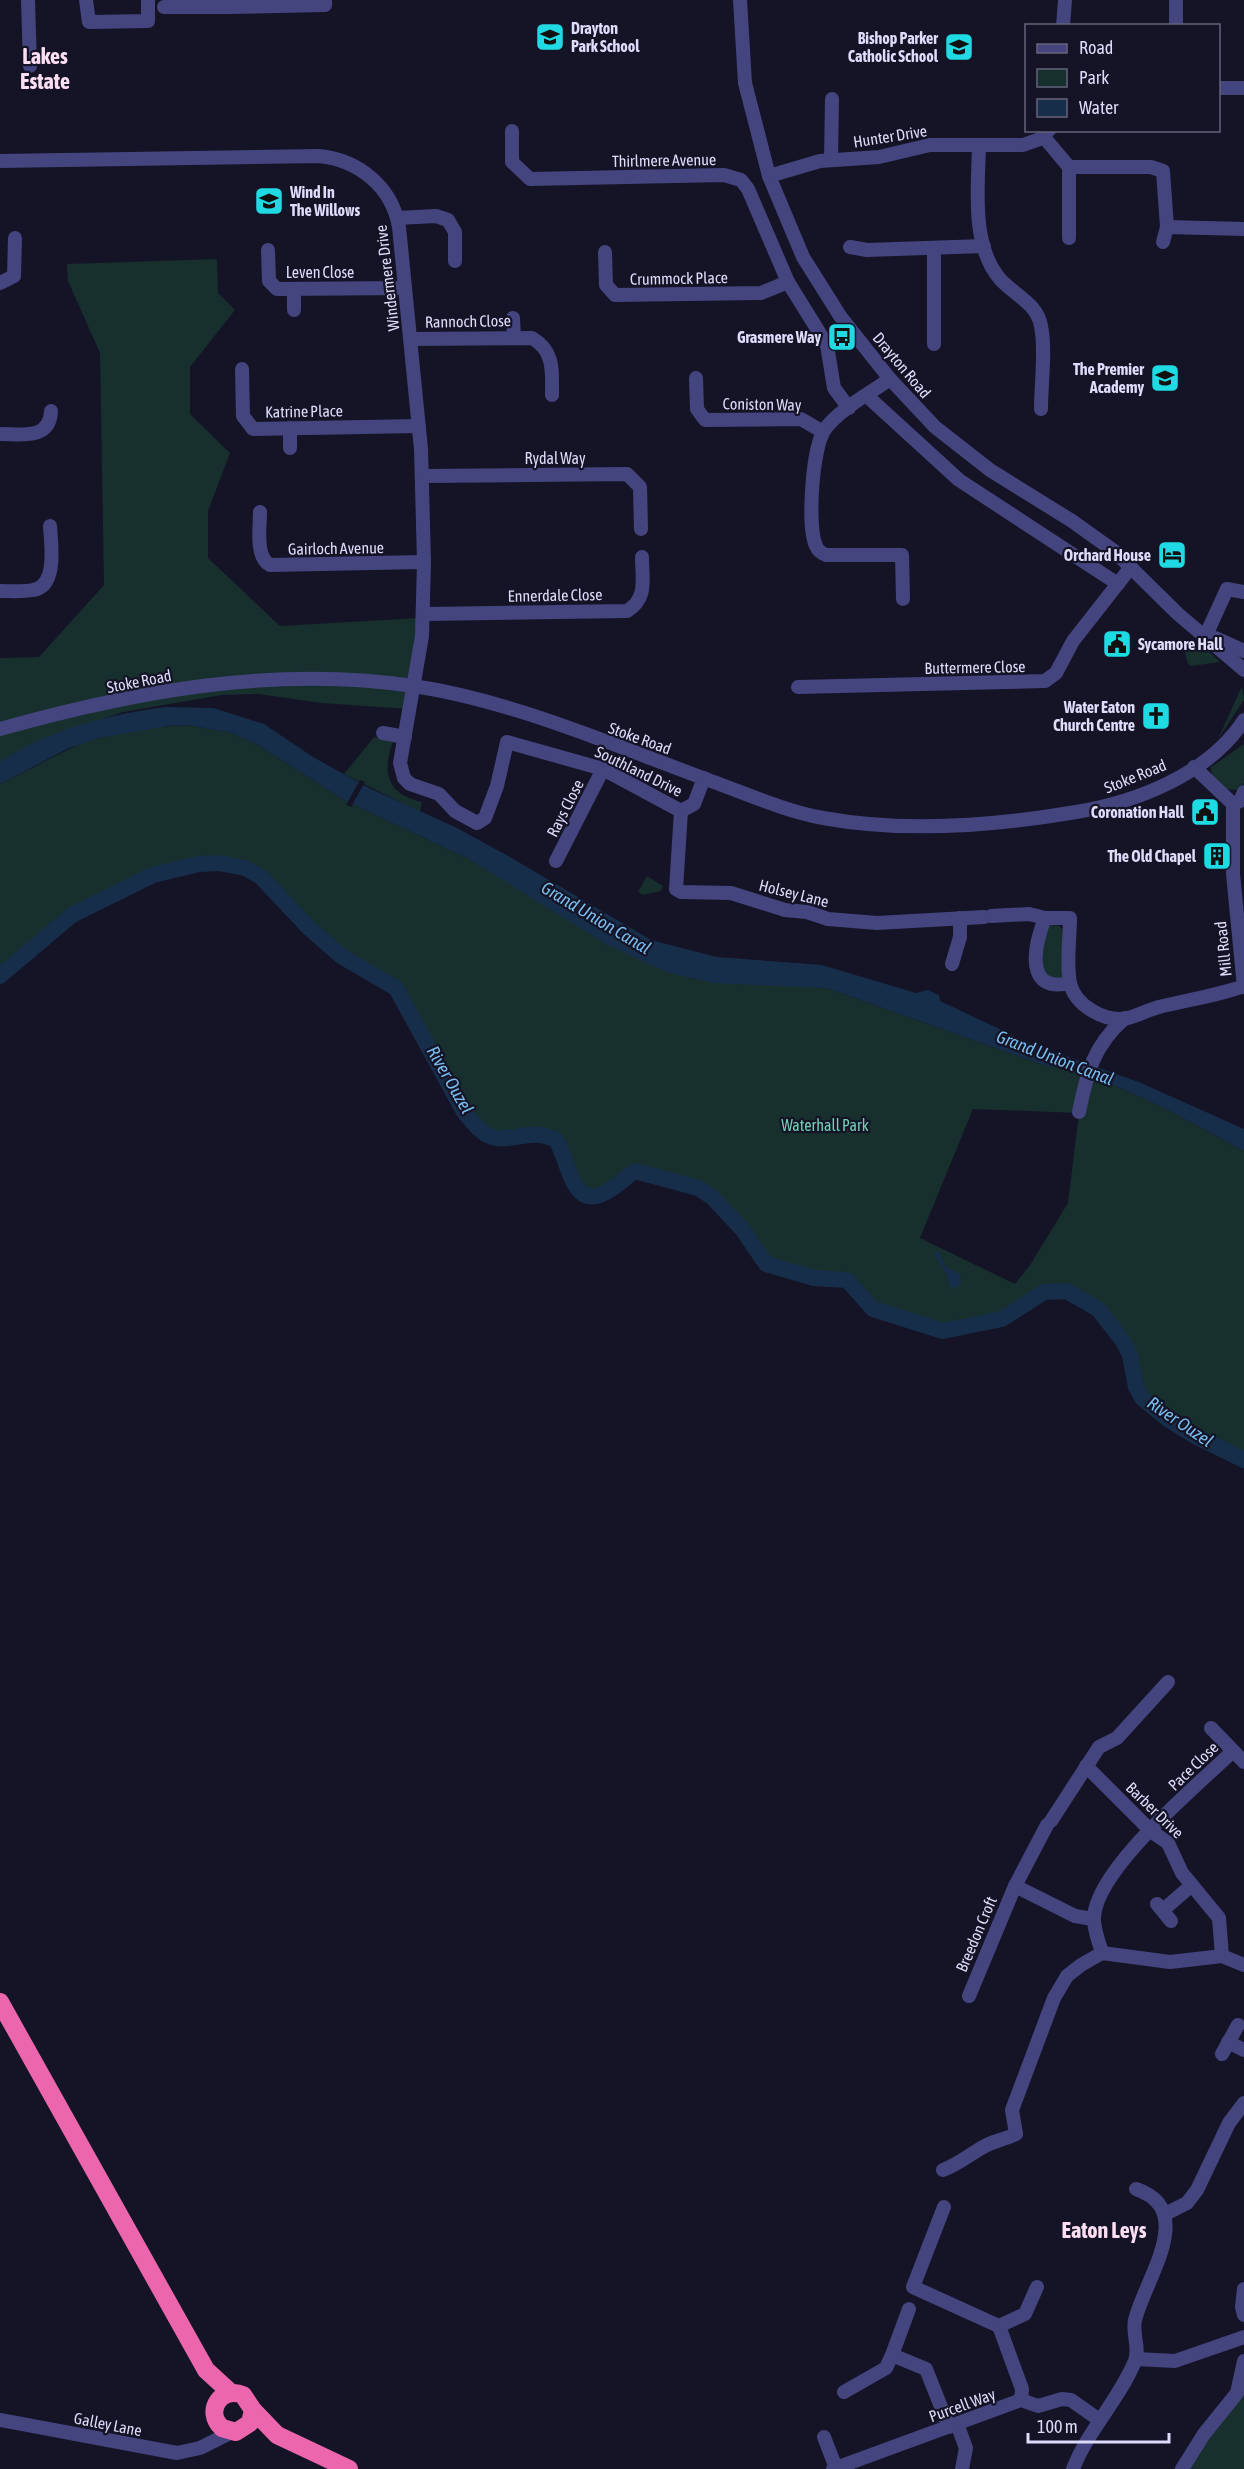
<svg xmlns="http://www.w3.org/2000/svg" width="1244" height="2469" font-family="'Asap Condensed',sans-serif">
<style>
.green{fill:#172f2d;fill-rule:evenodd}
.water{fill:#172e4a}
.pier{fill:#151326}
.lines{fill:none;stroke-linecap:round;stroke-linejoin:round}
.river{stroke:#172e4a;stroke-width:16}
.minor{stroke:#44457f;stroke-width:14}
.highway{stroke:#ec66ae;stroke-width:18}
.labels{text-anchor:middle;stroke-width:4.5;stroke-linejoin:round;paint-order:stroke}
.poi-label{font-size:16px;font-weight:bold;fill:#dedcfb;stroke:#151326;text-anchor:end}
.street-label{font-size:16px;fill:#dedcfb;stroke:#151326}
.park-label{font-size:16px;fill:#70d2b4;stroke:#151326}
.water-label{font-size:18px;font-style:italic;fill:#77bdee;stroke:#151326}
.district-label{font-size:22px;font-weight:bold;fill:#fbdef2;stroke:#151326}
</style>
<rect width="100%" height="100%" fill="#151326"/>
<g class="green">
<polygon points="217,259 218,293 235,310 190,367 190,414 230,453 208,511 208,558 280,626 419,618 407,709 322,703 258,694 222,695 123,712 33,743 0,762 0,658 39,657 104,585 100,353 68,281 67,264"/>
<polygon points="1191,641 1205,648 1220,662 1191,666 1188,664 1184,650"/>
<polygon points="1242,686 1244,700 1218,739"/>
<path d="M188 725 232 733 260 746 344 800 469 859 515 885 606 944 694 979 827 988 1043 1065C1115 1078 1180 1116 1244 1151V1460L1195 1436 1169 1420 1142 1398 1136 1387 1130 1355 1123 1341 1098 1309 1067 1291 1044 1292 1002 1319 943 1331 873 1309 847 1280 814 1278 766 1264 742 1229 712 1197 698 1188 636 1171C621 1179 607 1200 588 1195 562 1190 572 1152 554 1139 534 1126 511 1144 491 1136 480 1133 471 1120 464 1112L396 988 341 956 309 928 261 877 245 868 219 863 200 864 152 875 72 915 0 976V784L85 741 145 728ZM973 1109 1079 1113 1068 1203 1030 1265 1015 1284 920 1238Z"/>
<path d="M374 737 393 742C381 773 388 795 422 802L420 812 344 774Z"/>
<polygon points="1244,744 1244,783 1237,790 1226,789 1212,777 1211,767"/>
<polygon points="647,876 663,886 661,891 643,895 638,892"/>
<polygon points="1050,925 1059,926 1065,932 1064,979 1058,982 1039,971 1044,936"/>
<polygon points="1244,2389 1244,2469 1187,2469"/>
</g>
<g class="water">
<path d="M165 707 213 708 264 724 313 757 369 788 455 827 510 857 651 940 717 957 822 965 916 993 928 990 939 995 940 1001 1025 1041 1141 1083 1244 1129V1151C1180 1116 1115 1078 1043 1065L827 988 713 983 666 972 606 944 469 859 344 800 260 746 232 733 188 725 168 726 98 738 69 748 0 784V762C49 729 107 715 165 707Z"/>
<polygon points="935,1251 939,1252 946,1267 960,1274 961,1283 956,1288 950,1289 947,1275 934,1254"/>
</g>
<polygon class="pier" points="360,780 365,782 351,807 346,805"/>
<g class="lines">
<path class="river" d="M0 976 72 915 153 875 199 864 219 863 245 868 261 877 309 928 341 956 396 988 464 1112C471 1120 481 1134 492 1137 514 1143 530 1127 556 1140 571 1164 571 1217 613 1188 621 1183 627 1176 635 1171L698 1188 712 1197 742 1229 766 1264 814 1278 847 1280 873 1309 943 1331 1002 1319 1044 1292 1067 1291 1098 1309 1123 1341 1130 1355 1136 1387 1142 1398 1169 1420 1195 1436 1244 1460"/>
<g class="minor">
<polyline points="28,0 30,66"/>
<polyline points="86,0 89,22 148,21 148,0"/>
<polyline points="227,0 228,7 325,5 325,0"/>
<polyline points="740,0 745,83 769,176 803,257 840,316 890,379 935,427 990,470 1072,521 1114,551 1178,614 1244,670"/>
<polyline points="164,7 228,7"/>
<polyline points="1063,26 1065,0"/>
<polyline points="1176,26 1176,0"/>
<polyline points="1218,88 1244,88"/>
<polyline points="512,131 512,162 530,179 724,175 741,180 748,189 788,282 827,345 834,388 849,408"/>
<polyline points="1043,136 1069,167 1151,167 1163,171 1167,227 1244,229"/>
<path d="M979 146C978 188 971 245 1000 279 1014 295 1037 303 1041 326 1046 350 1041 384 1041 409"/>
<polyline points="831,160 832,99"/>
<path d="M0 161 319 156C359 160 392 187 399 227L421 449 424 562 422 636 400 763 404 778 410 784 439 794 455 811 477 823 485 818 497 786 507 742 603 769 681 811 694 804 704 778"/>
<polyline points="769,176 820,161 879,157 930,145 1023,145 1040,139 1049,130"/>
<polyline points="397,218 436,216 448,220 455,232 455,261"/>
<polyline points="1069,238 1069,167"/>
<polyline points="1163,242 1167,227"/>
<polyline points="850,247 867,250 984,246"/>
<polyline points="934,249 934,344"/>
<polyline points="268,250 269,281 277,289 405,288"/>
<polyline points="605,252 606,285 615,295 761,293 788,282"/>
<polyline points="0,283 14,276 15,238"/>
<polyline points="294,310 294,289"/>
<polyline points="513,318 514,337"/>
<path d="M411 339 532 338C555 351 552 372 552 395"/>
<polyline points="242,369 243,416 253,429 419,426"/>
<polyline points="696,378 697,409 705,420 801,419 823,432"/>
<path d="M890 379C869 394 840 409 825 429 812 447 807 527 816 546 818 551 821 553 826 555H902L903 599"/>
<polyline points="867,396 959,480 1118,584"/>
<polyline points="290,428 290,448"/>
<path d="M0 434C22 434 50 440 51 411"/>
<polyline points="423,476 627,474 640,487 641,529"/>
<path d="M260 512C260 528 255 557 270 565L424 562"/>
<path d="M0 591C11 591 23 592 33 590 58 586 51 544 50 526"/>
<path d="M424 614 627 611C648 598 642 579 642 557"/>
<polyline points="1206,635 1227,589 1244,592"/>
<polyline points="1215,638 1244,651"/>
<polyline points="798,687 1045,681 1056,673 1073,641 1131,567"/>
<path d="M0 729C132 692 275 665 413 686 511 700 618 747 711 781 747 794 785 811 823 818 905 833 994 826 1076 812 1137 802 1209 774 1244 720"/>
<polyline points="383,733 405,737"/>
<polyline points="1194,767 1233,804 1233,874 1244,987"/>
<polyline points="1233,804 1240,801 1244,792"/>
<polyline points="681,811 676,889 681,892 731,893 785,910 807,912 828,919 877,923 984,917"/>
<polyline points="556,861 603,769"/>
<polyline points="991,916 1029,914 1045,918"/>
<polyline points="952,964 960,937 960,918"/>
<path d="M1070 983C1024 994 1034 946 1045 918H1070C1070 938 1066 963 1070 983 1075 1006 1106 1023 1128 1018 1139 1015 1148 1010 1159 1007 1187 1000 1215 996 1244 986"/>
<path d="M1079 1112C1087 1073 1093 1046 1125 1018"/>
<polyline points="1211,1728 1244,1762"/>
<polyline points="1086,1766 1151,1831 1168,1843 1182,1873 1219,1918 1222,1956"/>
<polyline points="1051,1821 1099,1747 1117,1738 1168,1682"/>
<polyline points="1015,1886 1047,1825"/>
<polyline points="1157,1904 1171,1921"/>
<polyline points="1163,1910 1192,1885"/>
<path d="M1102 1953C1099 1942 1093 1928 1094 1917 1097 1868 1197 1786 1233 1751"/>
<polyline points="969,1996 1015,1886 1075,1916 1093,1919"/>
<polyline points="1228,2042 1244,2050"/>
<polyline points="1222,2054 1238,2025"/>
<path d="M943 2170C959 2164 970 2154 985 2146 994 2141 1006 2139 1016 2134L1012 2110 1054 1998 1067 1976 1081 1965 1102 1953 1170 1962 1222 1956 1244 1965"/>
<polyline points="944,2207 913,2287 999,2326 1022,2389 1021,2400"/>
<polyline points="1165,2214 1187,2203 1197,2190 1229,2123 1244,2103"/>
<polyline points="1244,2289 1242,2307 1244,2315"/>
<polyline points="909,2309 892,2355 926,2369 949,2427"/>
<polyline points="999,2326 1025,2314 1037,2287"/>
<polyline points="1136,2359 1175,2361 1244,2337"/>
<polyline points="844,2392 886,2368 892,2355"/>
<polyline points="0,2420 177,2453 200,2448 232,2432"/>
<polyline points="957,2424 966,2448 962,2469"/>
<polyline points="824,2437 836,2468"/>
<polyline points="833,2469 1021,2400 1038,2406 1062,2399 1071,2400 1098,2419"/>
<path d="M1073 2469C1088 2430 1119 2400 1135 2361 1140 2348 1132 2334 1135 2320 1145 2279 1198 2210 1136 2189"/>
<polyline points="1182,2469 1204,2434 1237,2393 1244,2361"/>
</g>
<g class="highway">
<polyline points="0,2002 206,2370 230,2392"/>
<path d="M253 2410 250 2423 236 2432 222 2428C204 2411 221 2386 243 2395L253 2410 277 2435 349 2469"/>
</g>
</g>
<defs>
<g id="school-square" transform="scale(1.5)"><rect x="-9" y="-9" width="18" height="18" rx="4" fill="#20dae3" stroke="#151326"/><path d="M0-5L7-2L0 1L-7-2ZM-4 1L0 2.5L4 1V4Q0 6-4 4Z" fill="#111"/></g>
<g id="bus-square" transform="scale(1.5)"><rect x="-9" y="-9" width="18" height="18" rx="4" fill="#20dae3" stroke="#151326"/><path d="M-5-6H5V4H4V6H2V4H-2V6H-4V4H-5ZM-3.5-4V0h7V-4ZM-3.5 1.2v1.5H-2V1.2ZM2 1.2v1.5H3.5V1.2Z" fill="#111"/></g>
<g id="hotel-square" transform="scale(1.5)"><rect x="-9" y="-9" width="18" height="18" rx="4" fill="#20dae3" stroke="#151326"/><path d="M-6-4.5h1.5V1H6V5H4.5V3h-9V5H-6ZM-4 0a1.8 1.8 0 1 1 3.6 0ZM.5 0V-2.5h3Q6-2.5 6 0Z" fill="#111"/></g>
<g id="civic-square" transform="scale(1.5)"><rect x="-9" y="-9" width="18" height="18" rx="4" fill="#20dae3" stroke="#151326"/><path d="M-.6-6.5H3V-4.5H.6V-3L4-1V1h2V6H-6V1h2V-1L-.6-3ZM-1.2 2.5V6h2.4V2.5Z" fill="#111"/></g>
<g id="church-square" transform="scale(1.5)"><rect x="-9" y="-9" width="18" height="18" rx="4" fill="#20dae3" stroke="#151326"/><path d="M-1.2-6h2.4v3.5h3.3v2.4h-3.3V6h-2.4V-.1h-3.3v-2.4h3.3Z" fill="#111"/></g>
<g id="building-square" transform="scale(1.5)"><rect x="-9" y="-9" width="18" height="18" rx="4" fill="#20dae3" stroke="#151326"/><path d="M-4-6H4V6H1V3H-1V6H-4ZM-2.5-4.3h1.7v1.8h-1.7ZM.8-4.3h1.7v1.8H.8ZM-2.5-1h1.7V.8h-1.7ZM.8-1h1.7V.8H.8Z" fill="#111"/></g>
</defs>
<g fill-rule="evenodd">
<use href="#school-square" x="550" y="37"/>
<use href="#school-square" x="959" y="47"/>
<use href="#school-square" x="269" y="201"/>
<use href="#bus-square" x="842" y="337"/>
<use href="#school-square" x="1165" y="378"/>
<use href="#hotel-square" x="1172" y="555"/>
<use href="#civic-square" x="1117" y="644"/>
<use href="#church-square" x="1156" y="716"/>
<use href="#civic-square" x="1205" y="812"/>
<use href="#building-square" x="1217" y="856"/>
</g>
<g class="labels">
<g class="poi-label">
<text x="571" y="34" text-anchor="start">Drayton<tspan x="571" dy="18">Park School</tspan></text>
<text x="938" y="44">Bishop Parker<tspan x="938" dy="18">Catholic School</tspan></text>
<text x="290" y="198" text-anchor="start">Wind In<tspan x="290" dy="18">The Willows</tspan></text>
<text x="821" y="343">Grasmere Way</text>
<text x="1144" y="375">The Premier<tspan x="1144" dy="18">Academy</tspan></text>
<text x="1151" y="561">Orchard House</text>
<text x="1138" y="650" text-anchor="start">Sycamore Hall</text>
<text x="1135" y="713">Water Eaton<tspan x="1135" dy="18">Church Centre</tspan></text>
<text x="1184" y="818">Coronation Hall</text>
<text x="1196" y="862">The Old Chapel</text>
</g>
<g class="street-label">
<text transform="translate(890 136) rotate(-9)" y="6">Hunter Drive</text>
<text transform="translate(664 160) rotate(-1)" y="6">Thirlmere Avenue</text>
<text x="320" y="278">Leven Close</text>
<text transform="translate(387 278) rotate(-97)" y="6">Windermere Drive</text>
<text transform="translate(679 278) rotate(-1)" y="6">Crummock Place</text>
<text transform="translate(468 321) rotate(-1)" y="6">Rannoch Close</text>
<text transform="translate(902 365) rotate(50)" y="6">Drayton Road</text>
<text transform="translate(762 404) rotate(1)" y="6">Coniston Way</text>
<text transform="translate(304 411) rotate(-1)" y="6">Katrine Place</text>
<text x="555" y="464">Rydal Way</text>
<text transform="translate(336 548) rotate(-1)" y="6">Gairloch Avenue</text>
<text transform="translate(555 595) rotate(-1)" y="6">Ennerdale Close</text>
<text transform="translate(975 667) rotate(-1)" y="6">Buttermere Close</text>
<text transform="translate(139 681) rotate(-11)" y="6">Stoke Road</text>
<text transform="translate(640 738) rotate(20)" y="6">Stoke Road</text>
<text transform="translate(639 771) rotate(26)" y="6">Southland Drive</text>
<text transform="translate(1135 776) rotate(-22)" y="6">Stoke Road</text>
<text transform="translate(565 808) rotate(-63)" y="6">Rays Close</text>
<text transform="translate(794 893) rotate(14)" y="6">Holsey Lane</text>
<text transform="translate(1223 949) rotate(-96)" y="6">Mill Road</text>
<text transform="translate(1193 1766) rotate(-44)" y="6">Pace Close</text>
<text transform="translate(1155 1810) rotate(44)" y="6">Barber Drive</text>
<text transform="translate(976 1934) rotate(-67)" y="6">Breedon Croft</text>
<text transform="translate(962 2405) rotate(-20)" y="6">Purcell Way</text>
<text transform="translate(108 2424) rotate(11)" y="6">Galley Lane</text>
</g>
<g class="park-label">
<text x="825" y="1131">Waterhall Park</text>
</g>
<g class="water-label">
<text transform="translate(596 918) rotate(31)" y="6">Grand Union Canal</text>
<text transform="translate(1055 1058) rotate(21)" y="6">Grand Union Canal</text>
<text transform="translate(450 1080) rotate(60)" y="6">River Ouzel</text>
<text transform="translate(1180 1422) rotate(34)" y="6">River Ouzel</text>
</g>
<g class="district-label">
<text x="45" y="64">Lakes<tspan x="45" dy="25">Estate</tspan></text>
<text x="1104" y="2238">Eaton Leys</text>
</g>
</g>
<rect x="1025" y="24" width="195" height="108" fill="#151326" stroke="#65637b" stroke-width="1.5"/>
<rect x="1037" y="44" width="30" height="9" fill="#44457f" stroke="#65637b" stroke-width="1.5"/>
<text x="1079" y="54" font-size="18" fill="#dedcfb">Road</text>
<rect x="1037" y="69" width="30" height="18" fill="#172f2d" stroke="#65637b" stroke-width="1.5"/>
<text x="1079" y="84" font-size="18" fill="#dedcfb">Park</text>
<rect x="1037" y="99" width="30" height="18" fill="#172e4a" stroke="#65637b" stroke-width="1.5"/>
<text x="1079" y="114" font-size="18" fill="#dedcfb">Water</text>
<path d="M1028 2433v9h141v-9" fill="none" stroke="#dedcfb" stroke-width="3"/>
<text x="1037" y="2433" font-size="18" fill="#dedcfb" stroke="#151326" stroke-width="4.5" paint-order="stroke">100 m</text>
</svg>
